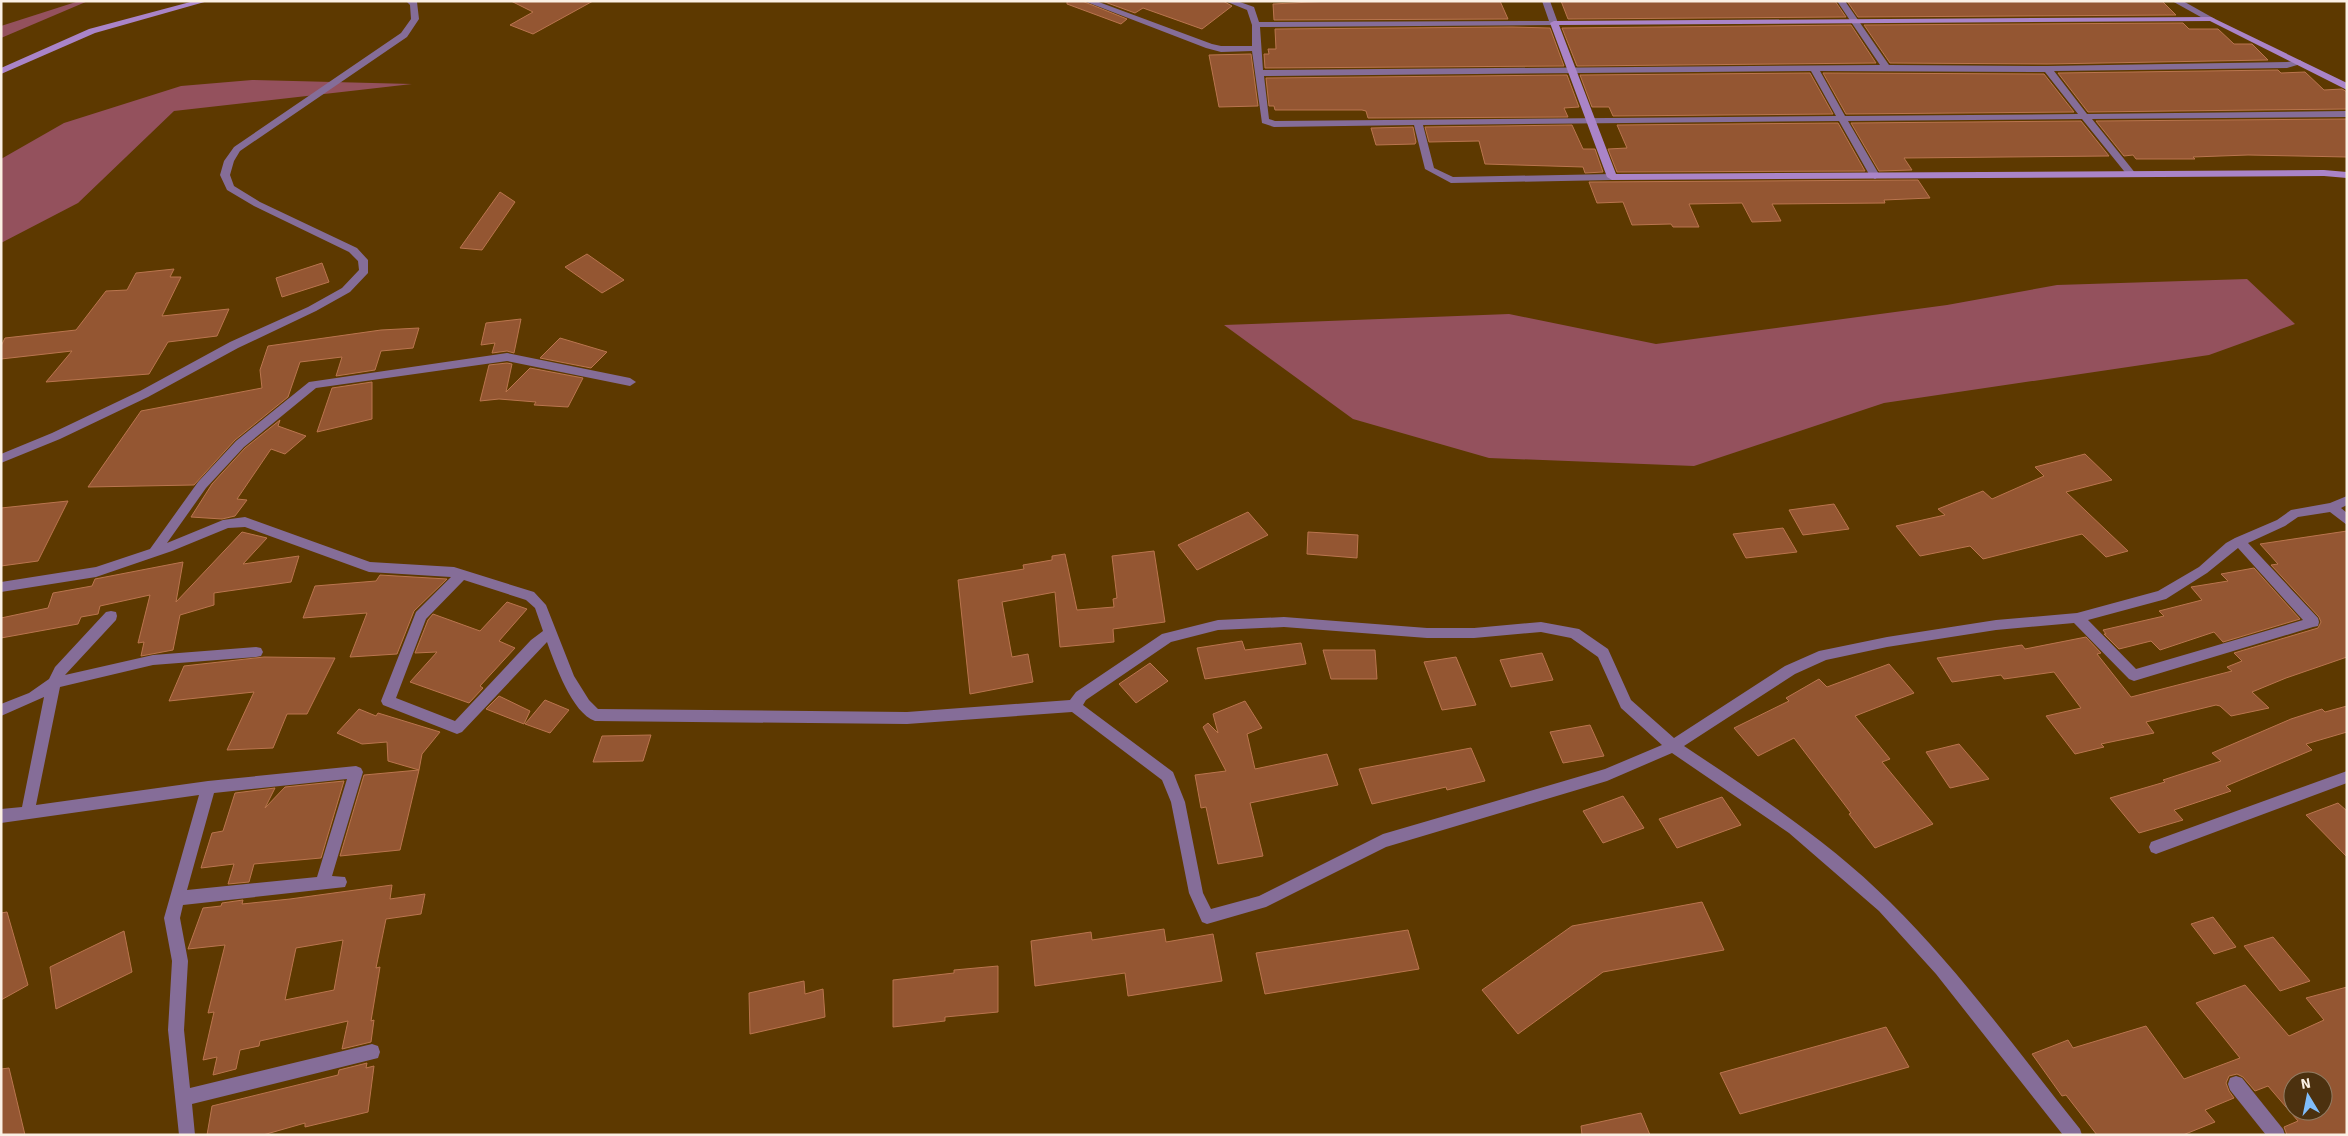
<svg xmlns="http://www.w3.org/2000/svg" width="2348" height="1136" font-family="Signika,sans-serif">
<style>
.green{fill:#94515d}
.building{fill:#945632;stroke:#ba754e;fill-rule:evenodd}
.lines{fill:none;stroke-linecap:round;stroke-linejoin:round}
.street{fill:#856d98;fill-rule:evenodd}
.secondary{fill:#aa84c8;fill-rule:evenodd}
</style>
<rect width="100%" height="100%" fill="#5d3900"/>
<g class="green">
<polygon points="79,1 88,1 1,38 1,26"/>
<polygon points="252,80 412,84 174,111 78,203 1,243 1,159 64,123 181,86"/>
<polygon points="2247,279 2295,324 2209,355 1884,403 1694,466 1489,458 1353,419 1224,325 1509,314 1656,344 1947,305 2057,285"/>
</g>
<g class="building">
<polygon points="511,1 593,1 533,34 510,25 533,12"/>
<polygon points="1067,1 1082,1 1127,19 1121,24 1067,4"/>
<polygon points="1102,1 1223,1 1232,6 1202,29 1143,8 1135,13"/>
<polygon points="1330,1 1500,1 1508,19 1274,20 1273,4"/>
<polygon points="1561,1 1835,1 1846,17 1568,19"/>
<polygon points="1847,1 2162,1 2176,15 1858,17"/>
<polygon points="2183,23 2189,29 2218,29 2234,44 2252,44 2268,60 2047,64 1890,63 1864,25"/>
<polygon points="1851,25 1876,63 1577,66 1562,28"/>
<polygon points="1512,27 1550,28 1564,66 1265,68 1264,54 1269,54 1268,49 1276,49 1275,29"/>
<polygon points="1251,54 1258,106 1219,107 1209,55"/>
<polygon points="2278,70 2281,73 2305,72 2324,90 2342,89 2347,92 2347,109 2088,112 2058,73"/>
<polygon points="1810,73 1833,114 1613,116 1609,107 1592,107 1580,75"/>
<polygon points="1823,73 2044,74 2074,112 1846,114"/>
<polygon points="1567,75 1579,107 1564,108 1568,117 1368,118 1366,111 1362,110 1275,110 1274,106 1269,106 1266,78"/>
<polygon points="2347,119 2347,157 2248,155 2193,157 2195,159 2136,159 2133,155 2124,156 2096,121"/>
<polygon points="2081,121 2109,156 1904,158 1912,170 1879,171 1851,123"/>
<polygon points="1838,123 1865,171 1617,172 1608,149 1627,148 1617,125"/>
<polygon points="1572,125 1583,149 1595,149 1603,172 1585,173 1583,167 1485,164 1479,141 1429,142 1425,127"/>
<polygon points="1413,127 1416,142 1415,144 1376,145 1371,128"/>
<polygon points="1918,180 1930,198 1884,200 1885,203 1772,204 1781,221 1752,222 1742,203 1689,204 1699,227 1673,227 1671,224 1632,225 1623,202 1597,203 1589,182"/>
<polygon points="500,192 515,202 482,250 460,248"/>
<polygon points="587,254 624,280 602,293 565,267"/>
<polygon points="322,263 329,282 282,297 276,278"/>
<polygon points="174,269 170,277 181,277 162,316 229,309 217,336 168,342 149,374 46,382 72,351 1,359 1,346 5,338 76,330 106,291 127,290 136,273"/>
<polygon points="521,319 514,353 507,351 492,353 495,343 481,345 486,323"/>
<polygon points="419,328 413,348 381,351 375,370 336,376 342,357 300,362 288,397 235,440 194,485 88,487 141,411 262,388 260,370 268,346 381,330"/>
<polygon points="560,338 607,352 591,368 540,358"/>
<polygon points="507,363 512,364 506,392 530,368 583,378 568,407 534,405 536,402 499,399 480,401 489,365"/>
<polygon points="372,382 372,419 317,432 332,388"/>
<polygon points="280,420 278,426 306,436 285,454 271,449 237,499 247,500 235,516 222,519 191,517 212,484 245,448"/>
<polygon points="2085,454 2112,480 2066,492 2128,551 2106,557 2082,534 1983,559 1970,546 1920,556 1896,526 1945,515 1938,509 1983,491 1992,499 2044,476 2035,467"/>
<polygon points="68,501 38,561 1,566 1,508"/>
<polygon points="1834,504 1849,529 1803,535 1789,510"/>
<polygon points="1248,512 1268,535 1197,570 1178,545"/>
<polygon points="1783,528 1797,552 1746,558 1733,534"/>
<polygon points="2347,531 2347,657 2286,678 2252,692 2269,708 2231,716 2220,706 2216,705 2146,722 2154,733 2101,744 2104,747 2075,754 2046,716 2081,708 2054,672 2004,679 2001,675 1952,682 1937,658 2022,645 2025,649 2086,637 2101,653 2097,654 2131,697 2232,671 2227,667 2242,661 2234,653 2318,628 2321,622 2319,617 2271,565 2278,564 2260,544"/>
<polygon points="242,532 267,538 243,564 299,556 291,582 214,593 214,605 180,615 173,650 141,656 144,642 138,643 150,595 100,606 98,614 81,617 78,624 1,638 1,618 48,608 53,593 92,586 95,579 183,562 176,602"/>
<polygon points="1308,532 1358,535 1357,558 1307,554"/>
<polygon points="1154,551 1165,622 1113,629 1114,642 1060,647 1055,592 1002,602 1012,657 1028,654 1033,682 970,694 958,580 1024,569 1023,565 1052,560 1052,556 1065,554 1077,610 1114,607 1113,599 1117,598 1112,556"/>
<polygon points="2254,568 2300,619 2223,642 2214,632 2160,650 2151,641 2119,649 2104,634 2106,634 2103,630 2164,616 2159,611 2202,600 2191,587 2228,581 2221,574"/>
<polygon points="380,575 447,579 414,611 397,654 350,657 367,613 303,618 315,586 376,581"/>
<polygon points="507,602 527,609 499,641 515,648 480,686 483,688 469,703 410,682 437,652 415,653 428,620 433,614 480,631"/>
<polygon points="1242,641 1245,650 1301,643 1306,664 1205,679 1197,648"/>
<polygon points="1323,650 1375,650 1377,679 1331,679"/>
<polygon points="1542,653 1553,680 1511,687 1500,660"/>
<polygon points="264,657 335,658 307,714 287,714 273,748 227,750 254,692 169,701 184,666"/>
<polygon points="1456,657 1476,705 1442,710 1424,662"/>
<polygon points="1150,663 1168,681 1136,703 1119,684"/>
<polygon points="1889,664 1914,693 1855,716 1890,759 1882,762 1933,824 1875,848 1849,814 1851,813 1794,738 1758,756 1734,728 1789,701 1786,698 1819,679 1827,687"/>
<polygon points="499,696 530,711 524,724 486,709"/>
<polygon points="545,700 569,710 550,733 525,724"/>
<polygon points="1245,701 1262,728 1247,734 1255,769 1327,754 1338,785 1250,803 1263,856 1218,864 1206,807 1201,808 1195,775 1226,771 1203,727 1208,723 1218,733 1213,714"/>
<polygon points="2347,706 2347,732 2306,744 2312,750 2226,786 2231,791 2174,810 2183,820 2139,833 2110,798 2165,782 2163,780 2221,761 2212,753 2291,719 2322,709 2325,712"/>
<polygon points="359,709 376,716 378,713 440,732 422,754 419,770 388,761 387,742 362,744 337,733"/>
<polygon points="1590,725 1604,756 1563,763 1550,732"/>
<polygon points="651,735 643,761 593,762 602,736"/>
<polygon points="1959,744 1989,779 1950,788 1926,752"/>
<polygon points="1471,748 1485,781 1447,790 1446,787 1372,804 1359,769"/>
<polygon points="419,770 400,850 340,856 364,775"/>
<polygon points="344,781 321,858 254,864 249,882 228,884 234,864 201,868 212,833 223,831 235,793 275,788 265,808 285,787"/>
<polygon points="1623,796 1644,828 1603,843 1583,811"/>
<polygon points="1722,797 1741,825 1677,848 1659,819"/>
<polygon points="2338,803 2347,811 2347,857 2306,815"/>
<path d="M392 885 390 899 425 894 421 914 386 919 376 968 380 967 371 1021 374 1020 371 1042 342 1049 348 1021 260 1041 259 1046 240 1050 236 1069 213 1075 217 1057 203 1060 214 1012 208 1013 225 945 188 949 203 908 221 906 222 903 243 900 242 904 290 899ZM343 940 334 990 285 1000 296 948Z"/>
<polygon points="1702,902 1724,950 1603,972 1518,1034 1482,990 1572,926"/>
<polygon points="7,912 28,985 1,1000 1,913"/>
<polygon points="2213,917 2236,947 2214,954 2191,924"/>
<polygon points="1164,929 1166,942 1213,934 1222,981 1128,996 1125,973 1035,986 1031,941 1091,932 1092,940"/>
<polygon points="1408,930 1419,969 1265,994 1256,953"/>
<polygon points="124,931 132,972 56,1009 50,967"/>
<polygon points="2273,937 2310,981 2280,991 2244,946"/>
<polygon points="998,966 998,1012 945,1017 945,1021 893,1027 893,980 954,973 954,970"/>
<polygon points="804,981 805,994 823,989 825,1017 750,1034 749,993"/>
<path d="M2245 985 2289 1036 2324 1020 2306 998 2347 987V1135H2287L2284 1127 2298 1121 2268 1086 2255 1091 2243 1077 2237 1074 2229 1076 2226 1083 2229 1091 2234 1098 2205 1110 2215 1122 2183 1135H2097L2066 1095 2062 1096 2032 1054 2068 1040 2073 1048 2146 1026 2184 1079 2240 1058 2196 1003ZM2293 1081H2323V1111H2293Z"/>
<polygon points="1886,1027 1909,1067 1740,1114 1720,1073"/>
<polygon points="367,1063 366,1068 374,1066 368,1112 305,1127 305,1123 263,1135 207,1135 212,1106 338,1075 339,1070"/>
<polygon points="9,1068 25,1135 1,1135 1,1069"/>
<polygon points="1641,1113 1650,1135 1582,1135 1581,1126"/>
</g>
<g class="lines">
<g class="street">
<polygon points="406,1 417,2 419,19 407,37 240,151 234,161 230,175 234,186 260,202 357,248 368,260 368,273 350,292 316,311 238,348 148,397 60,439 1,463 1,454 52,433 140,391 230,342 308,307 342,288 359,270 358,261 349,252 254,206 227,190 220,175 224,161 234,147 401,33 411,19 410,5"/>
<path d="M1084 1H1096L1212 44 1221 46H1252V25L1247 10 1225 1H1237L1254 7 1259 22 1549 21 1542 1H1550L1558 23 1554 25 1260 27 1263 70 1880 65 1837 1H1845L1889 65 2047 66 2287 62 2300 60 2304 63 2287 68 2054 71 2087 114 2347 111V117L2092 119 2136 174 2131 177 2128 176 2082 119 1848 121 1880 176 1875 179 1870 176 1839 121 1423 125 1434 168 1453 177 1612 174 1617 177 1612 180 1451 183 1425 169 1414 125 1274 127 1262 123 1252 51 1221 52 1206 48ZM1811 71 1836 116 1275 121 1269 119 1264 76ZM1820 71 2045 72 2078 114 1845 116Z"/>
<polygon points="2172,1 2183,1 2215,19 2208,21"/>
<path d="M507 353 630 378 636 382 630 386 507 361 316 388 244 447 206 488 167 543 223 520 245 517 370 562 454 567 534 592 546 605 574 676 589 700 598 709 907 712 1070 700 1076 692 1162 634 1218 620 1284 617 1427 628H1474L1541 622 1579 629 1608 649 1631 700 1674 738 1785 666 1819 651 1887 637 1996 620 2077 613 2158 591 2199 567 2226 543 2235 538 2277 520 2291 510 2330 503 2347 496V505L2341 508 2347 513V525L2330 512 2298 517 2285 526 2248 543 2318 618 2319 622 2318 626 2313 627 2134 681 2129 679 2074 623 1996 630 1887 647 1826 660 1795 674 1684 746C1756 794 1829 841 1890 902 1960 971 2018 1052 2080 1129L2082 1135H2063L1936 974 1879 911 1789 833 1672 753 1607 781 1386 847 1266 907 1207 924 1202 922 1189 893 1171 802 1162 780 1072 712 907 724 595 721C572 713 555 664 547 642L462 732 457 734 383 705 381 701 416 612 451 577 369 572 245 527 228 528 172 551 96 577 1 592V582L96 567 150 549 198 482 236 441 309 382ZM2238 548 2303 620 2136 669 2088 620 2166 599 2207 573ZM464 580 526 600 535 608 543 631 531 640 455 721 396 698 426 619ZM1284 627 1427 638H1474L1541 632 1571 638 1598 657 1621 708 1662 745 1605 769 1383 834 1259 896 1211 909 1203 893 1185 802 1173 772 1083 705 1086 700 1171 642 1218 630Z"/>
<path d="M111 611 116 612 117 616 116 620 65 675 153 655 256 647 261 648 263 652 261 656 256 657 153 665 60 687 36 805 208 781 356 766 361 768 363 772 332 876 345 877 347 882 345 887 183 905 180 918 188 961 184 1030 190 1088 372 1044 378 1046 380 1052 378 1058 192 1104 195 1135H179L168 1030 172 961 164 918 199 795 1 823V809L22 807 44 697 1 716V704L29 693 49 679 55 667 106 612ZM347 779 317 877 187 890 214 793Z"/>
<polygon points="2347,771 2347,783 2156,854 2151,852 2149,847 2151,842"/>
<polygon points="2236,1076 2242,1078 2283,1129 2285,1135 2266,1135 2230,1090 2228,1084 2230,1078"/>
</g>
<g class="secondary">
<polygon points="194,1 208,1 95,33 1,74 1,68 89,29"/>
<polygon points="2211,17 2347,83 2347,90 2210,21 1559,25 1616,174 2324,170 2347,172 2347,178 2324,176 1612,180 1607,177 1550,23 1554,21"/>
</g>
</g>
<rect width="2348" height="1136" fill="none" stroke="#fbf0e4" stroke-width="5"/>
<g transform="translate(2308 1096) rotate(350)"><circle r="24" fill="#4c310f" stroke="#927d64"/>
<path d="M0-4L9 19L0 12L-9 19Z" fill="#80bdfa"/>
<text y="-8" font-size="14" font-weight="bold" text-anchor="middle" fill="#fbf0e4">N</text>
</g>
</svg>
